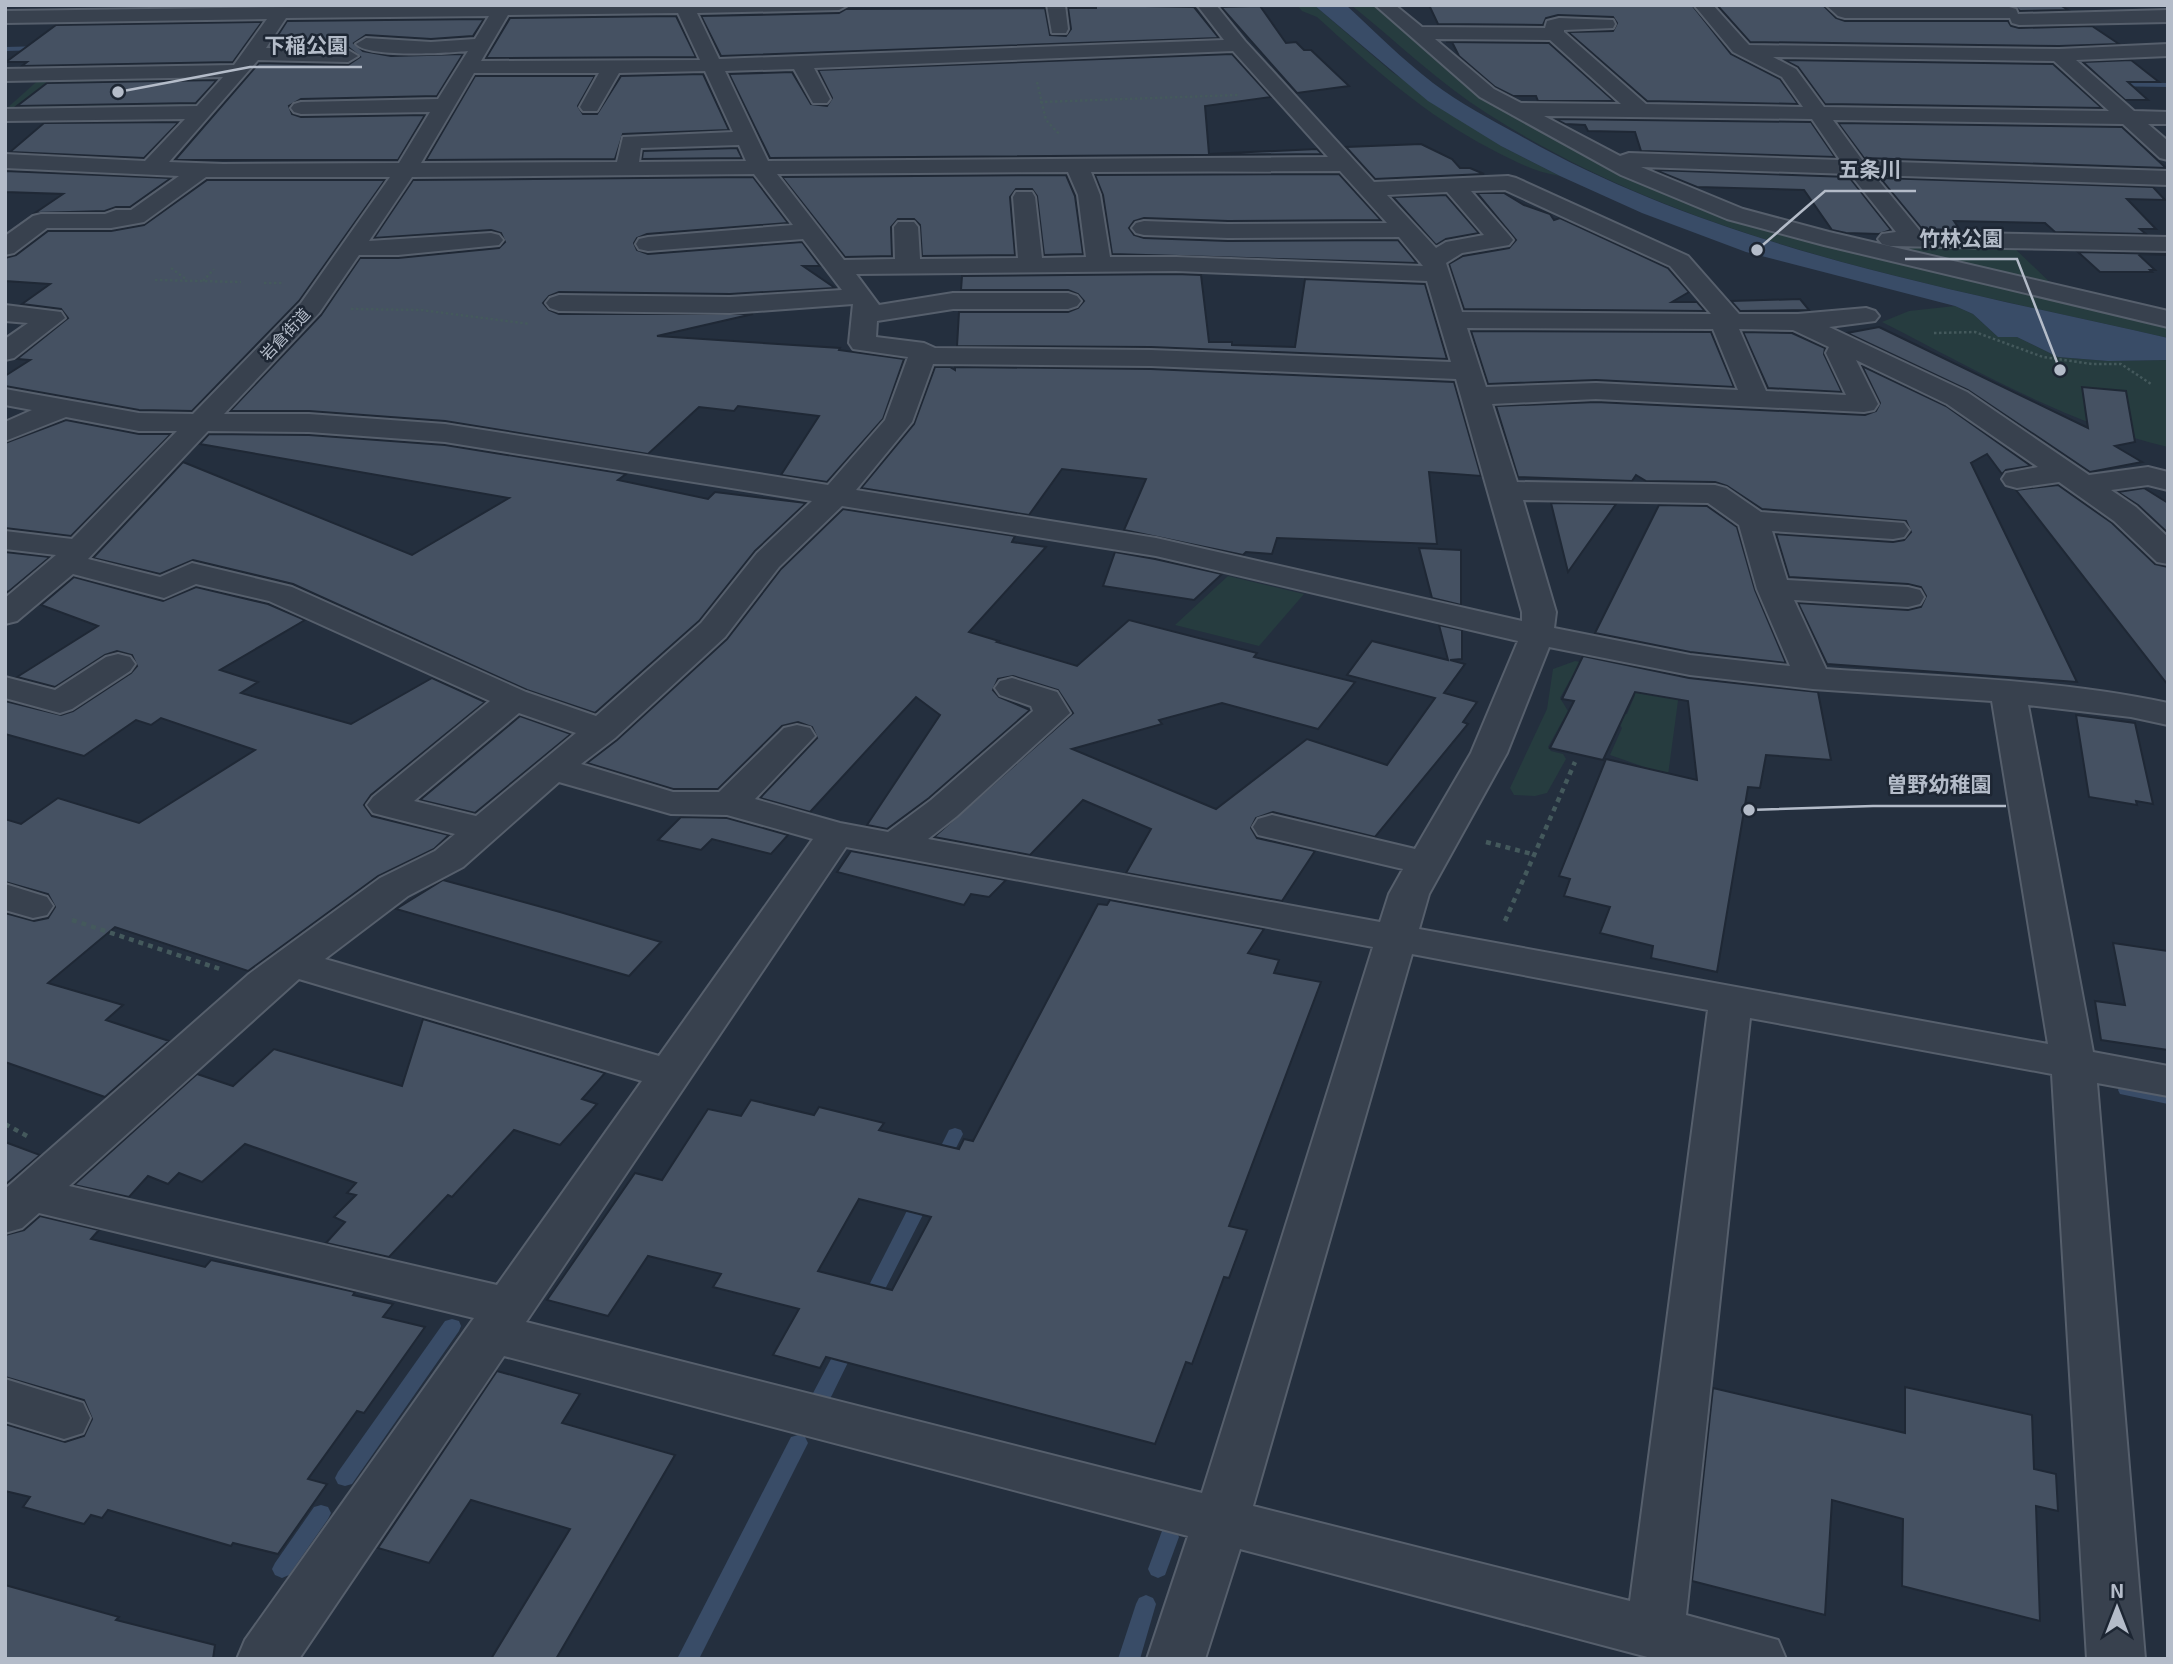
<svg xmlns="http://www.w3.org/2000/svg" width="2173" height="1664" font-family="'Exo 2','Noto Sans JP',sans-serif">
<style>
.green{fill:#263c3f}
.water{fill:#394c67}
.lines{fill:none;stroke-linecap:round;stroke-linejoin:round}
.stream{fill:#394c67;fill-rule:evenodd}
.building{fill:#455162;stroke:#1f2835;stroke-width:2;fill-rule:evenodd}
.minor-casing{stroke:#565f6c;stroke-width:4}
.path-far1{stroke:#44595c;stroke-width:2.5;stroke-dasharray:2.5 2.5;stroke-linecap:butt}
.path{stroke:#44595c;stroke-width:4.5;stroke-dasharray:5 5;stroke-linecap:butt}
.minor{fill:#38414e;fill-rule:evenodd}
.labels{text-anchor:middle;stroke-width:5;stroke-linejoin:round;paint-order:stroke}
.far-street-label{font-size:16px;fill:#b4bcc9;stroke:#1d2633}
.leader{fill:none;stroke:#b4bcc9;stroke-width:2.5}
.callout-dot{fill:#b4bcc9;stroke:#1d2633;stroke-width:2.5}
.callout-label{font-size:21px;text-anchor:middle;font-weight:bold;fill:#b4bcc9;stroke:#1d2633;stroke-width:5;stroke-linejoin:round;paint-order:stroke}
</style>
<rect width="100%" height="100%" fill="#242f3e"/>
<g class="green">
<path d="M1297 5H1314L1392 72 1501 146 1560 176C1534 172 1514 161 1491 149 1425 115 1372 67 1317 17L1302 11Z"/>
<path d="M1351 5H1376L1475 92 1714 211 2168 323V338C1936 285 1691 244 1488 114 1439 83 1396 41 1351 5Z"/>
<polygon points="225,75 196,108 5,110 43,76"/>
<polygon points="1872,242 2010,244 2058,290"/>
<path d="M1955 306 1973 314 1998 337H2017L2058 357 2108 361 2168 360V447C2064 422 1976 370 1882 322L1909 311Z"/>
<polygon points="1228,576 1304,594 1259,646 1175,625"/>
<polygon points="1575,661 1675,680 1680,686 1664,805 1650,769 1610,755 1622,728 1618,723 1617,715 1627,714 1635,695 1570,680 1560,698 1568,711 1548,747 1551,751 1563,754 1566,759 1547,793 1535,796 1514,795 1510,788 1547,709 1553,669"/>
</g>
<path class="water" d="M1314 5H1346C1374 31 1402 59 1433 83 1459 103 1490 119 1519 135 1717 248 1948 288 2168 338V360L2108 361 2058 357 2017 337H1998L1973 314 1955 306 1746 252 1642 213 1560 176 1501 146 1428 101Z"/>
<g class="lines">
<g class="stream">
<polygon points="5,47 44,46 48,48 44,50 5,51"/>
<polygon points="2103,82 2168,83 2168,87 2100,86 2100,82"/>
<polygon points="2126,1084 2168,1092 2168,1104 2120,1094 2118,1090 2120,1086"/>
<polygon points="955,1128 961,1130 963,1134 946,1168 940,1170 934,1168 932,1164 949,1130"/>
<polygon points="923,1191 929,1193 932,1197 879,1301 876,1306 870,1308 864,1306 861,1301 914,1197 917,1193"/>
<polygon points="452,1319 459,1321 461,1326 459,1331 352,1484 345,1486 338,1484 335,1478 338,1472 445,1321"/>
<polygon points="848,1337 855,1339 857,1344 832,1395 829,1400 822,1403 815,1400 812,1395 839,1344 841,1339"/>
<polygon points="798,1435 805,1437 808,1443 699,1659 677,1659 791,1437"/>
<polygon points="321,1505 328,1507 331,1513 328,1519 289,1575 282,1578 275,1575 272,1569 275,1563 314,1507"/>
<polygon points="1169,1528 1176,1531 1179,1537 1165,1575 1158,1578 1151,1575 1148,1569 1162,1531"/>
<polygon points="1146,1595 1153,1598 1156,1604 1140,1659 1118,1659 1136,1604 1139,1598"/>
</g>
</g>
<g class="building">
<polygon points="1096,5 1194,7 1219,38 721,56 701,16 839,13 846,9 1045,8 1050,35 1066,36 1071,29 1068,8 1096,8"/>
<polygon points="1429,5 1692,5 1731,54 1780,79 1798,104 1647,101 1568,32 1613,31 1617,23 1613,17 1558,15 1546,18 1543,25 1438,24"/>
<polygon points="1717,5 1823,5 1836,18 1845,21 2008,21 2011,26 2019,28 2092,26 2119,44 2059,46 1750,42"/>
<polygon points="2012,5 2060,5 2068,10 2020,11"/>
<polygon points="1260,6 1286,43 1296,42 1304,50 1311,50 1349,86 1297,93 1221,7"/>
<polygon points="676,16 696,57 486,58 510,18"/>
<polygon points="484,19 473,36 431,39 366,35 354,43 363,51 391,56 463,54 437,96 301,99 289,106 292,114 301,117 425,115 398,160 175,160 259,63 348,65 360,57 348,47 271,46 287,21"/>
<polygon points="262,22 233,62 22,66 27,62 6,62 56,25"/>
<polygon points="1446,42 1549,43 1614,101 1538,101 1536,96 1513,96 1495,87 1459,56 1452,42"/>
<polygon points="1232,54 1271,97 1205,106 1209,154 1317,149 1322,154 770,158 729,74 792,72 811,104 827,106 832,98 818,70"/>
<polygon points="1784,60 2053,64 2102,108 1825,104 1798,67"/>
<polygon points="2131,60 2159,82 2128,82 2148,100 2125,100 2083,62"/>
<polygon points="703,74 729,130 623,134 615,159 426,160 475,76 595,76 578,106 583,114 597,114 621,76"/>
<polygon points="217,80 196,103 17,106 47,83"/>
<polygon points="1555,119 1811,122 1835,157 1641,151 1635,132 1588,131 1585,125 1565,124"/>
<polygon points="179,122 144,158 10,152 44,123"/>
<polygon points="1838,123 2122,127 2166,168 1864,158"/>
<polygon points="1421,144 1452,159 1460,168 1470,168 1484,174 1375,179 1346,147"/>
<polygon points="737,148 742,158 642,159 643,151"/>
<polygon points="1655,170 1849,177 1891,230 1879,234 1846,233 1832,230 1804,190 1697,187"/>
<polygon points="5,171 171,178 130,207 116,207 105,211 35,213 63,194 5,192"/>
<polygon points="1339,174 1381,220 1228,221 1144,218 1134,221 1129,228 1134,235 1144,238 1228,241 1398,240 1417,263 1112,254 1103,195 1095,175"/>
<polygon points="1066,175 1075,196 1083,254 1044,255 1037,196 1032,189 1016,189 1010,197 1015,255 922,256 920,225 914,219 898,219 891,227 892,256 845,257 782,177"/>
<polygon points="753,177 788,223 647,234 637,238 634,243 637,250 648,254 802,242 820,266 803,266 835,288 730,294 559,292 549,296 543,303 549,310 559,314 753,314 657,336 840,348 839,350 904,359 883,419 827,482 781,475 819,416 738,406 734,411 699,407 648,454 445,421 309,411 230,411 321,315 360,258 398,258 499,248 505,242 501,233 491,230 374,238 413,180"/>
<polygon points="1880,178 2153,187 2165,200 2127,199 2156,229 2140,229 2146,234 2055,232 2045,223 1954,221 1960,230 1922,229"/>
<polygon points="207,180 385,180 299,301 192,411 139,410 5,386 5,376 30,360 17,359 68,318 61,309 22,304 50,284 5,281 5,258 16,255 48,231 111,231 144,225"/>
<polygon points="1477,193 1504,193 1524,205 1550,214 1554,220 1560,218 1668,268 1689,292 1672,302 1697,302 1705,311 1464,309 1449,264 1463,256 1509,248 1516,240"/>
<polygon points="1446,195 1479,233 1446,239 1436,245 1393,197"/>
<polygon points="2078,252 2167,254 2168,255 2138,254 2155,270 2150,270 2152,272 2100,272"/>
<polygon points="1176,274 1201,275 1209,342 1232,342 1232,345 1295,347 1305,279 1425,284 1447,359 1151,347 957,346 959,312 1068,312 1078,308 1084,301 1078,294 1068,290 961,290 962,276"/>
<polygon points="1800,299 1809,310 1740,311 1731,301"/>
<polygon points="1879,327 2088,428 2082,387 2126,391 2135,442 2115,446 2142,462 2090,472 1968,390 1847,333"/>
<polygon points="1471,331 1711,332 1734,387 1596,380 1488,384"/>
<polygon points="1743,332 1792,333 1825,348 1824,354 1842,392 1768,388"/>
<polygon points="1862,366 1946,406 2031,466 2006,470 2002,474 1987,454 1971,463 2077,682 1827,664 1798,603 1908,610 1921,607 1926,596 1921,587 1908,584 1789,577 1776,534 1893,542 1904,540 1911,532 1906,521 1762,509 1727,486 1715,482 1646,481 1636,475 1632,481 1518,477 1496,406 1596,402 1865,415 1876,411 1880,403"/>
<polygon points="935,367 950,367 955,370 955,367 1151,369 1454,382 1481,476 1429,472 1437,544 1277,538 1272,554 1246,552 1243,555 1124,530 1146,479 1062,469 1029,515 861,488 914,424"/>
<polygon points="66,420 139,434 171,434 71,536 5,528 5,443"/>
<polygon points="209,434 309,435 445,445 626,474 618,480 708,499 715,492 806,503 755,551 699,621 595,713 527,690 293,584 193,560 160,574 93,558 183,462 412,555 509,498 200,444"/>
<polygon points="2058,485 2112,523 2155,564 2168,567 2168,685 2016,490"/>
<polygon points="2144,488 2168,503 2168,533 2138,505 2118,492"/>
<polygon points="1551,503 1616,504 1568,572"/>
<polygon points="1659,505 1707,506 1737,527 1755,590 1786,663 1690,652 1595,633"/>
<polygon points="843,509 1015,536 1012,542 1046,547 969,632 999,641 997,642 1077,666 1129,620 1257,653 1254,657 1355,682 1318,729 1222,703 1159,720 1162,724 1072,749 1216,809 1307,739 1387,765 1435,698 1347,675 1372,641 1448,660 1439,625 1462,630 1462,659 1450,660 1465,664 1444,693 1477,702 1463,722 1468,724 1375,837 1273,812 1256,818 1251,828 1257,838 1315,851 1282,901 1126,873 1151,829 1083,800 1030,855 934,837 1073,713 1058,690 1013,676 998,679 993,690 999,697 1030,710 929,798 887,829 867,825 940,715 916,697 810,812 760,798 817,738 812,727 798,722 782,726 718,789 673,789 587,763 617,740 727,639 781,569"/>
<polygon points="1419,548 1461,550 1461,605 1432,598"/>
<polygon points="5,552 50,557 8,592 5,591"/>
<polygon points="1115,552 1155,559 1222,574 1194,600 1103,586"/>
<polygon points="74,577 163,601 196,587 268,604 305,620 220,670 258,682 241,693 351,724 432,678 485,702 371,795 364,805 372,816 449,835 434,849 378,876 248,971 115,927 48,983 123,1005 106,1020 169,1041 105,1097 5,1062 5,913 34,921 48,918 55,907 48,894 5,882 5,819 21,824 58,798 139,823 255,750 161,718 151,725 136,720 84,756 5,734 5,701 61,715 73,711 131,673 137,666 132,655 117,651 105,655 55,687 17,677 98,626 41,605"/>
<polygon points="1583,656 1689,678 1818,692 1831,760 1766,755 1760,788 1748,787 1717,972 1651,958 1653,946 1600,933 1610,907 1564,896 1570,879 1559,876 1606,759 1697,780 1688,701 1635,692 1603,760 1550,748 1574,701 1562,699"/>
<polygon points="2076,715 2135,723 2153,804 2136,801 2137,805 2089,797"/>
<polygon points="520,716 571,734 475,813 420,800"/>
<polygon points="681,817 727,818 788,835 771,854 712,839 701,850 658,840"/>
<polygon points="851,851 1006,880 989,897 971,894 964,905 837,872"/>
<polygon points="443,880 560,912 661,942 629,976 396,909"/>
<path d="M1110 900 1264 929 1248 953 1279 960 1274 973 1321 982 1229 1226 1247 1230 1229 1278 1224 1277 1192 1364 1186 1362 1155 1444 826 1357 820 1368 773 1355 799 1309 713 1287 721 1274 648 1256 608 1316 547 1300 635 1173 662 1180 708 1109 741 1116 751 1100 814 1115 819 1107 884 1123 879 1130 959 1149 964 1139 973 1141 1098 904 1107 905ZM859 1199 931 1217 892 1290 818 1271Z"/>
<polygon points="2113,943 2168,951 2168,1050 2101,1040 2095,1001 2125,1005"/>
<polygon points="423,1019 605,1073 582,1099 597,1104 560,1145 514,1130 452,1197 448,1195 389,1257 326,1243 345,1222 334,1217 356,1195 347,1193 356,1183 245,1144 202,1182 179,1173 168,1184 148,1176 129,1197 74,1185 197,1074 233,1086 274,1049 402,1086"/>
<polygon points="5,1142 40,1155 5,1185"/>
<polygon points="40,1216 99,1230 91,1239 205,1267 211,1260 355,1292 353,1295 393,1304 383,1317 425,1327 364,1413 357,1411 308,1479 327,1484 278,1554 233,1543 231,1546 108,1510 102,1518 91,1515 84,1524 23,1507 30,1497 5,1491 5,1424 65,1442 84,1436 92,1419 84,1400 5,1377 5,1235 24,1230"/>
<polygon points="497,1371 580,1394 562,1423 675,1455 556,1659 491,1659 570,1529 471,1500 429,1563 378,1548"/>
<polygon points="1905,1387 2032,1415 2034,1469 2056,1474 2058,1511 2036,1506 2040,1621 1902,1586 1903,1519 1832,1500 1825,1615 1692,1581 1713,1388 1905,1433"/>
<polygon points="5,1585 119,1617 116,1620 215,1645 213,1659 5,1659"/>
</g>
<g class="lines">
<g class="minor-casing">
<g id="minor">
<path d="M438 5H848L839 10 697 13 719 59 1224 40 1197 5H1216L1245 41 1374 182 1508 176 1516 178 1688 256 1739 314H1798L1866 308 1875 311 1879 316 1875 321 1829 327 1967 392 2089 475 2148 467 2168 472V490L2148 485 2111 490 2136 507 2168 537V564L2157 562 2114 521 2059 482 2017 488 2006 485 2002 479 2006 473 2038 467 1947 404 1856 360 1878 404 1874 410 1864 412 1596 399 1492 404 1517 482 1715 485 1726 488 1761 512 1904 523 1909 530 1904 537 1893 539 1772 531 1787 580 1908 587 1920 590 1924 597 1920 604 1908 607 1794 600 1826 669C1940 677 2056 679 2168 703V725L2131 717 2028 705 2093 1052 2168 1066V1096L2097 1083 2145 1659H2087L2052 1074 1750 1018 1686 1615 1778 1640 1786 1659H1655L1240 1549 1205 1659H1147L1188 1536 504 1356 299 1659H237L245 1640 474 1318 39 1213 22 1228 5 1233V1189L249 974 380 878 435 851 455 834 373 813 367 805 373 797 490 701 269 601 196 584 164 598 73 574 17 621 5 624V598L56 555 5 549V531L72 539 177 431H139L66 417 5 441V422L32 410 5 405V389L139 413 193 414 301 303 390 177H206L144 222 111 228H47L14 253 5 255V236L33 216 41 214H105L116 210H131L179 176 5 168V154L145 161 185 119 5 121V109L197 106 223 77 5 81V69L234 65 267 19 5 23V11ZM678 13 700 60 481 61 508 15ZM489 16 475 39 431 42 366 38 356 44C368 58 447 53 468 51L438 99 301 102 294 104 291 108 294 112 301 114 430 112 399 163 223 164 169 162 258 60 348 62 358 56 348 50 266 48 286 18ZM1233 51 1328 157 768 161 725 71 794 69 813 103H827L830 99 814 68ZM705 71 733 132 623 137 617 162 421 163 474 73H599L580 107 583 111H597L619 73ZM739 145 746 161 639 162 641 148ZM1340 171 1387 223 1228 224 1144 221 1136 223 1132 228 1136 233 1144 235 1228 238 1399 237 1423 266 1176 257H1110L1100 195 1091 172ZM1068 172 1078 195 1086 257 1042 258 1035 197 1032 192H1016L1013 197 1018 258 920 259 918 227 914 222H898L894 227 895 259 844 260 777 174ZM754 174 793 225 648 237 639 239 636 244 639 249 648 251 803 239 842 290 730 297 559 295 550 298 546 303 550 308 559 311 730 313 853 304 849 343 853 349 908 357 885 420 828 485 445 424 309 414H224L319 313 359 255H398L499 245 503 240 499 235 491 233 369 241 412 177ZM1505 190 1670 266 1711 314 1462 312 1446 263 1462 253 1509 245 1513 240 1509 235 1471 191ZM1447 192 1484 235 1446 242 1436 248 1387 195ZM1176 271 1427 281 1451 362 1151 350 935 348 924 343 876 337 877 321 953 309H1068L1077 306 1081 301 1077 296 1068 293H953L879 305 856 274ZM1467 328 1713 329 1738 390 1596 383 1486 387ZM1739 329 1793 330 1829 347 1826 353 1846 395 1766 391ZM933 364 1151 366 1456 379 1522 612V621L1156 538 856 490 912 422ZM208 431 309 432 445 442 812 501 757 553 701 623 596 716 526 692 292 587 192 563 160 577 88 559ZM1523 500 1708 503 1739 525 1757 589 1790 666 1690 655 1554 628 1556 612ZM842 506 1156 556 1518 641 1471 753 1415 849 1272 815 1258 819 1253 827 1258 835 1403 869 1389 894 1380 922 928 839 957 816 1070 713 1057 692 1012 678 1000 681 995 688 1000 695 1031 706 1033 711 931 800 888 832 840 823 755 799 815 736 810 728 797 725 784 728 719 792H673L581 764 615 738 725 637 779 567ZM1549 647 1690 675 1813 689 1992 701 2048 1044 1419 929 1429 894 1507 753ZM519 713 576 733 476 816 414 801ZM559 782 671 814 727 815 813 839 659 1056 325 959 408 896 463 867ZM846 847 1373 947 1202 1493 526 1322ZM1412 954 1708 1010 1630 1601 1253 1506ZM299 979 642 1081 497 1285 69 1186Z"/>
<polygon points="1047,5 1065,5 1068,29 1066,33 1052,33"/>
<path d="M1375 5H1395L1422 27 1545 28 1547 21 1559 18 1613 20 1615 24 1613 28 1564 30V32L1646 104 1803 107 1782 77 1733 52 1694 5H1713L1749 45 2059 49 2168 44V56L2076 60 2134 111 2168 112V124H2148L2168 141V160L2160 158 2123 124 1833 120 1863 161 2168 171V185L1874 175 1921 232 2168 237V251L1890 246 1882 244 1878 239 1882 234 1896 232 1850 174 1641 167 1743 209 1829 232 2168 311V327L1824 245 1727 219 1621 175 1480 97ZM1435 39 1550 40 1621 104 1521 103 1494 89ZM1773 57 2054 61 2109 111 1824 107 1796 69ZM1544 116 1812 119 1840 160 1629 153 1620 156Z"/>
<polygon points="1826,5 2009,7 2016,9 2018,14 2168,10 2168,22 2019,25 2012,23 2010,18 1845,18 1838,16"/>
<polygon points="5,305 61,312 65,318 14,358 5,360 5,339 28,323 5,321"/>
<polygon points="118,654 130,657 135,664 130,671 72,709 60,713 5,698 5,677 55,690 106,657"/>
<polygon points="5,884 47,897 53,906 47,915 33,918 5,910"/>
<polygon points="5,1379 83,1403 90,1418 83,1433 64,1439 5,1421"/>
</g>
</g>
<g class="path-far1">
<polyline points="1037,82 1046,120 1060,135"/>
<polyline points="1040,102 1239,95"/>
<polyline points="171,268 187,280"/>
<polyline points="155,280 241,282"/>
<polyline points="203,281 214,269"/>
<polyline points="264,283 284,283"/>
<polyline points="351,309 421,310 530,324"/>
<polyline points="1934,333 1975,332 2043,357 2092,364 2121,364 2151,384"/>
</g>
<g class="path">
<polyline points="1486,842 1536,855"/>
<polyline points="72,920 220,969"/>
<polyline points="1505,921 1575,762"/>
<polyline points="5,1124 29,1137"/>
</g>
<use href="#minor" class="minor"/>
</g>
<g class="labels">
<g class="far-street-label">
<text transform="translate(285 334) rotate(-47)" y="6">岩倉街道</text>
</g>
</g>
<path class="leader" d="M118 92L250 67H362M1757 250L1825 191H1916M2060 370L2017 259H1905M1749 810L1873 806H2006"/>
<g class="callout-dot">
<circle cx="118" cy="92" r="7"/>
<circle cx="1757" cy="250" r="7"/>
<circle cx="2060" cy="370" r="7"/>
<circle cx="1749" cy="810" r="7"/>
</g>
<g class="callout-label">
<text x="306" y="53">下稲公園</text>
<text x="1870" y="177">五条川</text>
<text x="1961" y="246">竹林公園</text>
<text x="1939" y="792">曽野幼稚園</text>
</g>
<rect width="2173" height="1664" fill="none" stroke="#b4bcc9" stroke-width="14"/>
<g transform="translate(2117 1608)" stroke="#1d2633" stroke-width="5" paint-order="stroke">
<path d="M0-5L12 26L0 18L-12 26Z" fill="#b4bcc9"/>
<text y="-10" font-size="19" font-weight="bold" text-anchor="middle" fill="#b4bcc9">N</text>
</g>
</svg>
